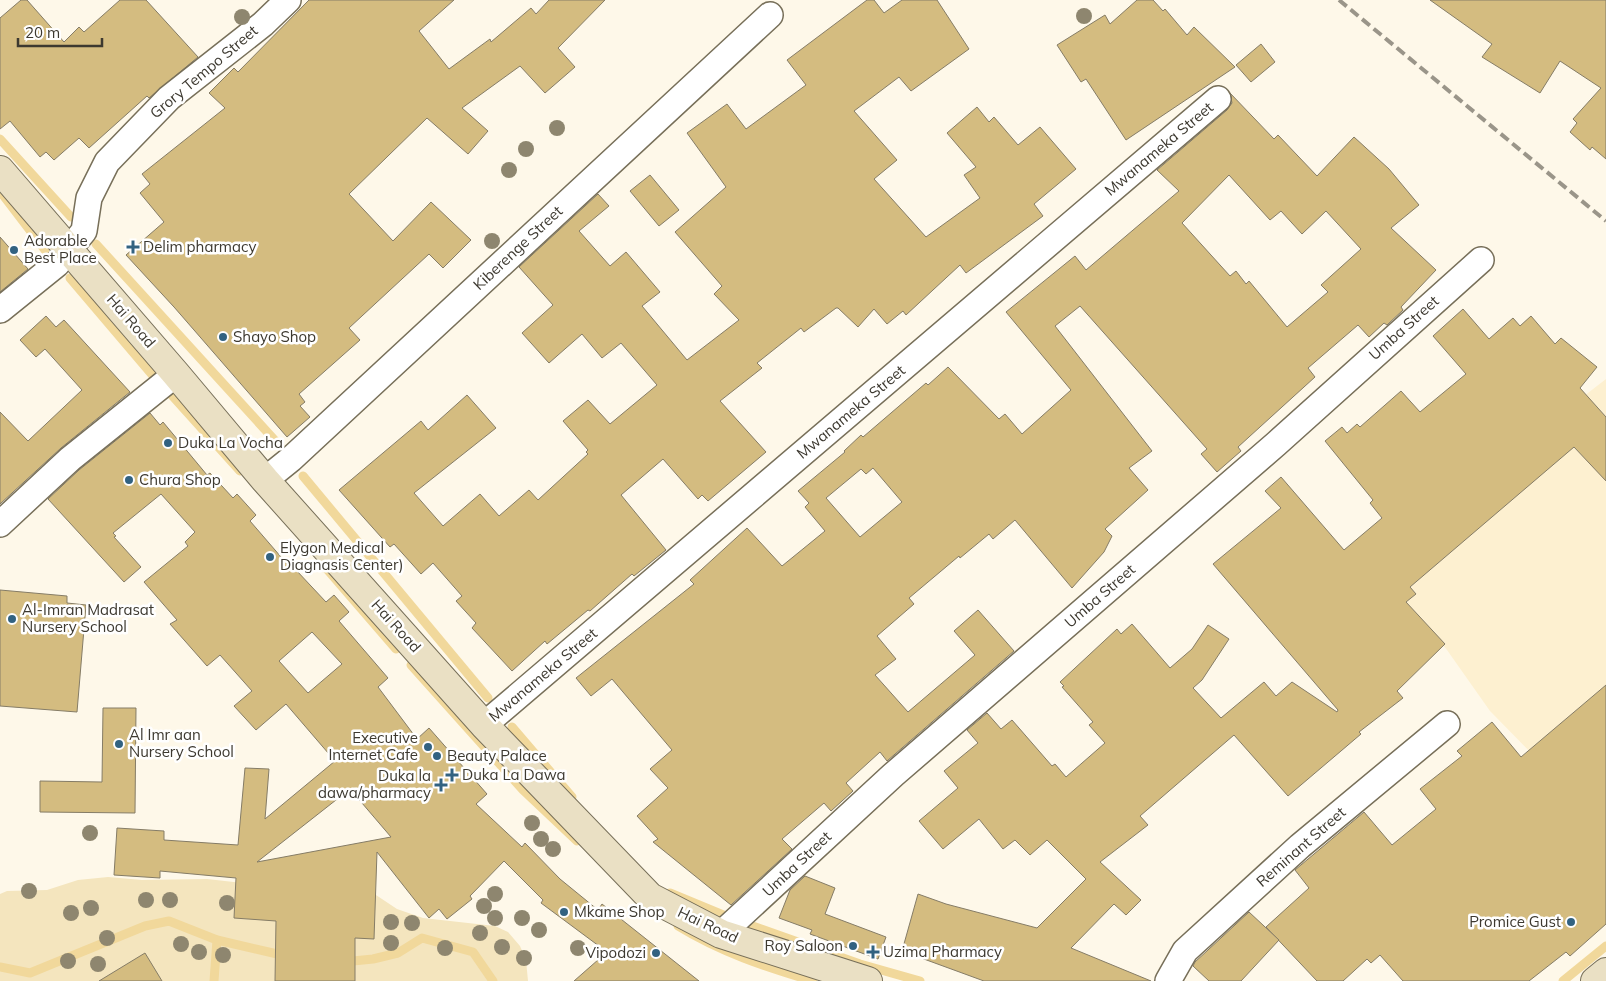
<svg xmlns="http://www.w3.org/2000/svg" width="1606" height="981" font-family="Mulish,sans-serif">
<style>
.built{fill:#fdf0d0}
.green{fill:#f4e5be}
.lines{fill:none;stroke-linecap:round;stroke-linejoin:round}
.stream{stroke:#f1d89b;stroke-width:9}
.building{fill:#d4bc80;stroke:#857c66;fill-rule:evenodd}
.street-casing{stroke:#776f59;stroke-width:28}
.secondary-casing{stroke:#776f59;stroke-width:30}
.street{stroke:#fff;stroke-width:25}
.secondary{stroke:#eae0c4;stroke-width:28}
.rail{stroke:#9a9589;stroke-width:4;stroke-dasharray:10 5;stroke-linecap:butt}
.tree{fill:#8e866f}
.poi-dot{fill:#326281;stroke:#fff;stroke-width:2}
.labels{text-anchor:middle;stroke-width:5;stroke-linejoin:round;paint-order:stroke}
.street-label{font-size:15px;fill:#3d3930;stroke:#fff}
.poi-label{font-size:15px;fill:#3d3930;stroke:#fff;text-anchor:start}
</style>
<rect width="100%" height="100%" fill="#fef8e9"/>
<polygon class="built" points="1606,379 1606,769 1573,796 1490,711 1447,650 1406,602 1368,563"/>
<polygon class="green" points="108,877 142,880 207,879 343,894 376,895 397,909 423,918 495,926 508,932 520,946 526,960 528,981 0,981 0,894 7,891 47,890 78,880"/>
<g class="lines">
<g class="stream">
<polyline points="0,139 71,217"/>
<polyline points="0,191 45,250"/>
<polyline points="96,244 280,446"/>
<polyline points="70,278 155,378"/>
<polyline points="168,391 240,471"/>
<polyline points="303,476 488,698"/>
<polyline points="320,561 396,649"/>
<polyline points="411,665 523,790 577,841"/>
<polyline points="512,727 572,797"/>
<polyline points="670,893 728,917"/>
<polyline points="747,924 860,964 920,981"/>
<path d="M678 926C720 952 766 967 813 981"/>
<polyline points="343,962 373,959 398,953 422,938 473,952 493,981"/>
<polyline points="0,967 30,973 145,926 169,921 217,940 286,956"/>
<polyline points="214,981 217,940"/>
<polyline points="1563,981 1606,946"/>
</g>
</g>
<g class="building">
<polygon points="21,0 27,0 64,42 79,27 84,32 120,0 146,0 198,57 149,98 147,96 89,148 79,138 54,160 46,152 40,157 10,121 0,129 0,18"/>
<polygon points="309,0 454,0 419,31 449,69 490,39 491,42 531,8 536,14 549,0 605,0 558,48 575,67 545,93 520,66 462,108 488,131 468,154 427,118 349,194 393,241 431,202 471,240 443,268 429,254 349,328 360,340 299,394 305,402 300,406 310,417 287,437 174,307 126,255 164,222 140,193 150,184 142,174 225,108 209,93 234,68 238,72"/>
<polygon points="867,0 874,0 884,13 902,0 937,0 969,49 911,91 899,77 854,111 897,160 874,179 926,237 980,198 964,175 976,167 947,133 977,107 989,122 994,117 1018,145 1040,127 1076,169 1034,204 1043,216 966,273 960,265 906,315 903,311 887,324 874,309 858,327 838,308 836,308 804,332 801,328 757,363 762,368 720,401 766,452 708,501 702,495 698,499 663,459 621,495 666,550 634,576 632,574 590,611 588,610 547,644 545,641 512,671 472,628 476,623 456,601 462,596 433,563 421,574 394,544 390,547 339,490 421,421 428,430 467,395 496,428 414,493 443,526 480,494 499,516 529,490 538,500 588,454 586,452 588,450 563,421 588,400 610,424 657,385 621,343 602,358 582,334 549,363 522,333 553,305 519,267 598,194 609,206 579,231 610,266 626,252 660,292 642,306 687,360 739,320 714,294 722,286 675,232 726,187 687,133 727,104 746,129 806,85 787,60"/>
<polygon points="1137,0 1153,0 1163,11 1165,9 1187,35 1194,27 1235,67 1126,140 1086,79 1081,82 1057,45 1105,15 1110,24"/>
<polygon points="1430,0 1606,0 1606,159 1592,147 1590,150 1570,132 1577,123 1573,119 1601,88 1560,61 1540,93 1482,57 1492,44"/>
<polygon points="1261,44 1275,62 1251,82 1236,65"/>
<path d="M1230 93 1274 139 1278 135 1317 176 1354 137 1389 169 1419 205 1391 228 1436 270 1401 307 1403 310 1387 325 1384 323 1369 337 1358 325 1308 368 1315 377 1238 447 1241 451 1217 472 1201 454 1207 449 1080 306 1055 326 1152 451 1129 468 1148 490 1105 529 1112 536 1104 552 1072 588 1015 520 993 539 989 534 960 558 959 556 909 598 914 604 877 636 896 659 875 675 908 712 975 655 954 631 978 610 1014 651 887 761 880 752 846 783 853 791 831 811 824 803 782 839 792 849 731 905 653 842 658 839 637 816 668 788 650 769 672 750 612 679 591 696 576 678 694 584 690 580 747 528 782 566 825 531 805 507 809 503 798 491 845 452 844 451 861 435 863 437 926 383 928 385 948 367 999 419 1005 414 1022 434 1071 390 1006 312 1075 256 1086 270 1179 191 1157 170 1227 110 1232 103ZM1229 175 1270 220 1281 211 1302 234 1326 211 1361 249 1321 285 1328 292 1287 327 1249 281 1246 284 1236 271 1230 276 1182 223ZM873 468 902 502 860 537 826 498 861 469 866 474Z"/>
<polygon points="650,175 679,210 659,226 630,191"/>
<polygon points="0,237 28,269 0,292"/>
<polygon points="1463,309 1489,339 1513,318 1520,326 1531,316 1555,344 1561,338 1597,367 1580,388 1606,417 1606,481 1574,447 1410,587 1416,594 1406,602 1445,644 1397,691 1403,698 1359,732 1361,734 1288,796 1234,735 1140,816 1148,825 1100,862 1141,900 1126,915 1114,904 1071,948 1151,981 984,981 902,951 918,894 946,904 1037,928 1086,879 1047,840 1030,855 1015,840 1003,849 979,819 943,849 919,821 958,788 944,771 978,743 967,730 987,713 1001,729 1012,720 1052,766 1055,764 1066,777 1105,743 1089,725 1093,722 1062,687 1064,686 1060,682 1117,629 1121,634 1132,624 1170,668 1192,649 1208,625 1229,639 1202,680 1193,688 1221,718 1264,682 1276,696 1292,682 1337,712 1338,710 1213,564 1281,508 1265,491 1281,477 1344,550 1382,518 1370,503 1373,500 1325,441 1342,427 1347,433 1357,424 1360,427 1401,391 1420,412 1466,374 1433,336"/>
<polygon points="46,316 56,327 64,320 130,392 61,448 0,504 0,412 28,441 82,390 45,349 36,357 20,340"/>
<path d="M150 413 160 425 163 422 207 475 210 473 233 498 237 494 256 515 250 521 294 572 296 570 326 602 334 595 349 612 339 621 388 678 378 687 417 739 429 728 487 794 476 804 522 847 525 843 560 879 598 910 602 904 699 981H574L607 952 541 903 543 900 504 861 470 896 472 899 447 919 439 909 429 918 377 852 374 939 355 938V981H275L276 921 234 918 236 878 160 871V878L114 875 117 828 164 831V840L238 845 245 768 269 769 265 819 335 761 286 704 256 730 234 706 252 691 220 655 207 666 170 624 177 620 144 582 188 546 185 542 195 532 161 494 113 533 116 536 114 537 141 567 124 582 48 499 79 470ZM312 632 342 664 308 693 279 661ZM350 789 391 837 257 862Z"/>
<polygon points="0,590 67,596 67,603 86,605 77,712 0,706"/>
<polygon points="1606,685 1606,924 1570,956 1566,952 1529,981 1403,981 1380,955 1371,963 1367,959 1343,981 1317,981 1266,927 1309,888 1295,870 1364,812 1392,845 1436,809 1420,789 1462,756 1457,751 1492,722 1521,757"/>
<polygon points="103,708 136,708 135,813 40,812 40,781 102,782"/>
<polygon points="805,876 835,888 825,914 886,937 878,959 810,934 812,930 779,918 790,890"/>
<polygon points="1249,912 1279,940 1241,981 1209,981 1193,966 1195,962"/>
<polygon points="145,953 162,981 99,981"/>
</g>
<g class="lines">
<g class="street-casing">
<g id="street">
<polyline points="0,310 57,264 84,231 89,198 107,162 169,98 263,24 288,0"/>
<polyline points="265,480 291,459 770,15"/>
<polyline points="0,524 70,459 176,374"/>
<polyline points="484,725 1218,99"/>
<polyline points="721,934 893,775 1276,444 1481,260"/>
<polyline points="1168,981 1185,951 1300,846 1447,724"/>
</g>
</g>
<g class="secondary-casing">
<g id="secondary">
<polyline points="0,170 176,374 265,480 484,725 650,897 721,934 868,981"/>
<polyline points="1595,981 1606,972"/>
</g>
</g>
<use href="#street" class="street"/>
<use href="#secondary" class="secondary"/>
<polyline class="rail" points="1339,0 1606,221"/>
</g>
<g class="tree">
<circle cx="1084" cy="16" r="8"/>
<circle cx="242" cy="17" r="8"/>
<circle cx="557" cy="128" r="8"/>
<circle cx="526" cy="149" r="8"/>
<circle cx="509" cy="170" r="8"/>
<circle cx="492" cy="241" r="8"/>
<circle cx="532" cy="823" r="8"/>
<circle cx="90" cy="833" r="8"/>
<circle cx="541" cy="839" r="8"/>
<circle cx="553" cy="849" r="8"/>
<circle cx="29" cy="891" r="8"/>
<circle cx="495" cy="894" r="8"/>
<circle cx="146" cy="900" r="8"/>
<circle cx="170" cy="900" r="8"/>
<circle cx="227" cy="903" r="8"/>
<circle cx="484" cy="906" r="8"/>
<circle cx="91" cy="908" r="8"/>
<circle cx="71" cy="913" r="8"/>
<circle cx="495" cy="918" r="8"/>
<circle cx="522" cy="918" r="8"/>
<circle cx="391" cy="922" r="8"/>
<circle cx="412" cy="923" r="8"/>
<circle cx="539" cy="930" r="8"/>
<circle cx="480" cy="933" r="8"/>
<circle cx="107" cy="938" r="8"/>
<circle cx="391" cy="943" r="8"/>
<circle cx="181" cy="944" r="8"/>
<circle cx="502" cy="947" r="8"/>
<circle cx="445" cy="948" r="8"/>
<circle cx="578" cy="948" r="8"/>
<circle cx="199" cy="952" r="8"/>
<circle cx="223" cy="955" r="8"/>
<circle cx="524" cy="958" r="8"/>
<circle cx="68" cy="961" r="8"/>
<circle cx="98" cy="964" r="8"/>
</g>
<g class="poi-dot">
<path d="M130.5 239.5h5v5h5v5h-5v5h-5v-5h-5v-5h5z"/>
<circle cx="14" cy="250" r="5"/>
<circle cx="223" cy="337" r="5"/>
<circle cx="168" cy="443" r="5"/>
<circle cx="129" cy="480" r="5"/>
<circle cx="270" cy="557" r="5"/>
<circle cx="12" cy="619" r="5"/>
<circle cx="119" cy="744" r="5"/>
<circle cx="428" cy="747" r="5"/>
<circle cx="437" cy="756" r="5"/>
<path d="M449.5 767.5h5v5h5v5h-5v5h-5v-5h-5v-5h5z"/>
<path d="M438.5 777.5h5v5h5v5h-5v5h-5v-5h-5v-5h5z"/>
<circle cx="564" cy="912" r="5"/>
<circle cx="1571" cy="922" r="5"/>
<circle cx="853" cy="946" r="5"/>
<path d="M870.5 944.5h5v5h5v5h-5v5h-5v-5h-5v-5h5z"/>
<circle cx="656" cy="953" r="5"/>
</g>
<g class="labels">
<g class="street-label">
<text transform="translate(204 72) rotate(-40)" y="5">Grory Tempo Street</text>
<text transform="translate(1159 149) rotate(-40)" y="5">Mwanameka Street</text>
<text transform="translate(518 248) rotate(-43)" y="5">Kiberenge Street</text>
<text transform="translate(131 321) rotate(49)" y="5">Hai Road</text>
<text transform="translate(1404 328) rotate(-42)" y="5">Umba Street</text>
<text transform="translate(851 412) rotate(-40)" y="5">Mwanameka Street</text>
<text transform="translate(1100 596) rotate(-41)" y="5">Umba Street</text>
<text transform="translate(396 626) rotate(48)" y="5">Hai Road</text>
<text transform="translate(543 675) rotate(-40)" y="5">Mwanameka Street</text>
<text transform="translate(1301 847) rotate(-41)" y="5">Reminant Street</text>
<text transform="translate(797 864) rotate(-43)" y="5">Umba Street</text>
<text transform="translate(708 925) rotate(25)" y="5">Hai Road</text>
</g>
<g class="poi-label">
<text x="24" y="246">Adorable<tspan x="24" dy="17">Best Place</tspan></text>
<text x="143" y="252">Delim pharmacy</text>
<text x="233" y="342">Shayo Shop</text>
<text x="178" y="448">Duka La Vocha</text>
<text x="139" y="485">Chura Shop</text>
<text x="280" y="553">Elygon Medical<tspan x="280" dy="17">Diagnasis Center)</tspan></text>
<text x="22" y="615">Al-Imran Madrasat<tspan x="22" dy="17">Nursery School</tspan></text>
<text x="129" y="740">Al Imr aan<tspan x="129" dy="17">Nursery School</tspan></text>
<text x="418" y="743" text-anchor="end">Executive<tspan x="418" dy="17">Internet Cafe</tspan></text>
<text x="447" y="761">Beauty Palace</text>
<text x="462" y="780">Duka La Dawa</text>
<text x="431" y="781" text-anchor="end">Duka la<tspan x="431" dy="17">dawa/pharmacy</tspan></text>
<text x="574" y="917">Mkame Shop</text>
<text x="1561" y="927" text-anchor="end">Promice Gust</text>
<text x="843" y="951" text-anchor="end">Roy Saloon</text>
<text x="883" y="957">Uzima Pharmacy</text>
<text x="646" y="958" text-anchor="end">Vipodozi</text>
</g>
</g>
<path d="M18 38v8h84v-8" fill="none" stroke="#3d3930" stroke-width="2.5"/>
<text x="25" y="38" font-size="15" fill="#3d3930" stroke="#ffffff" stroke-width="4" paint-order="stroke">20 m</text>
</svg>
